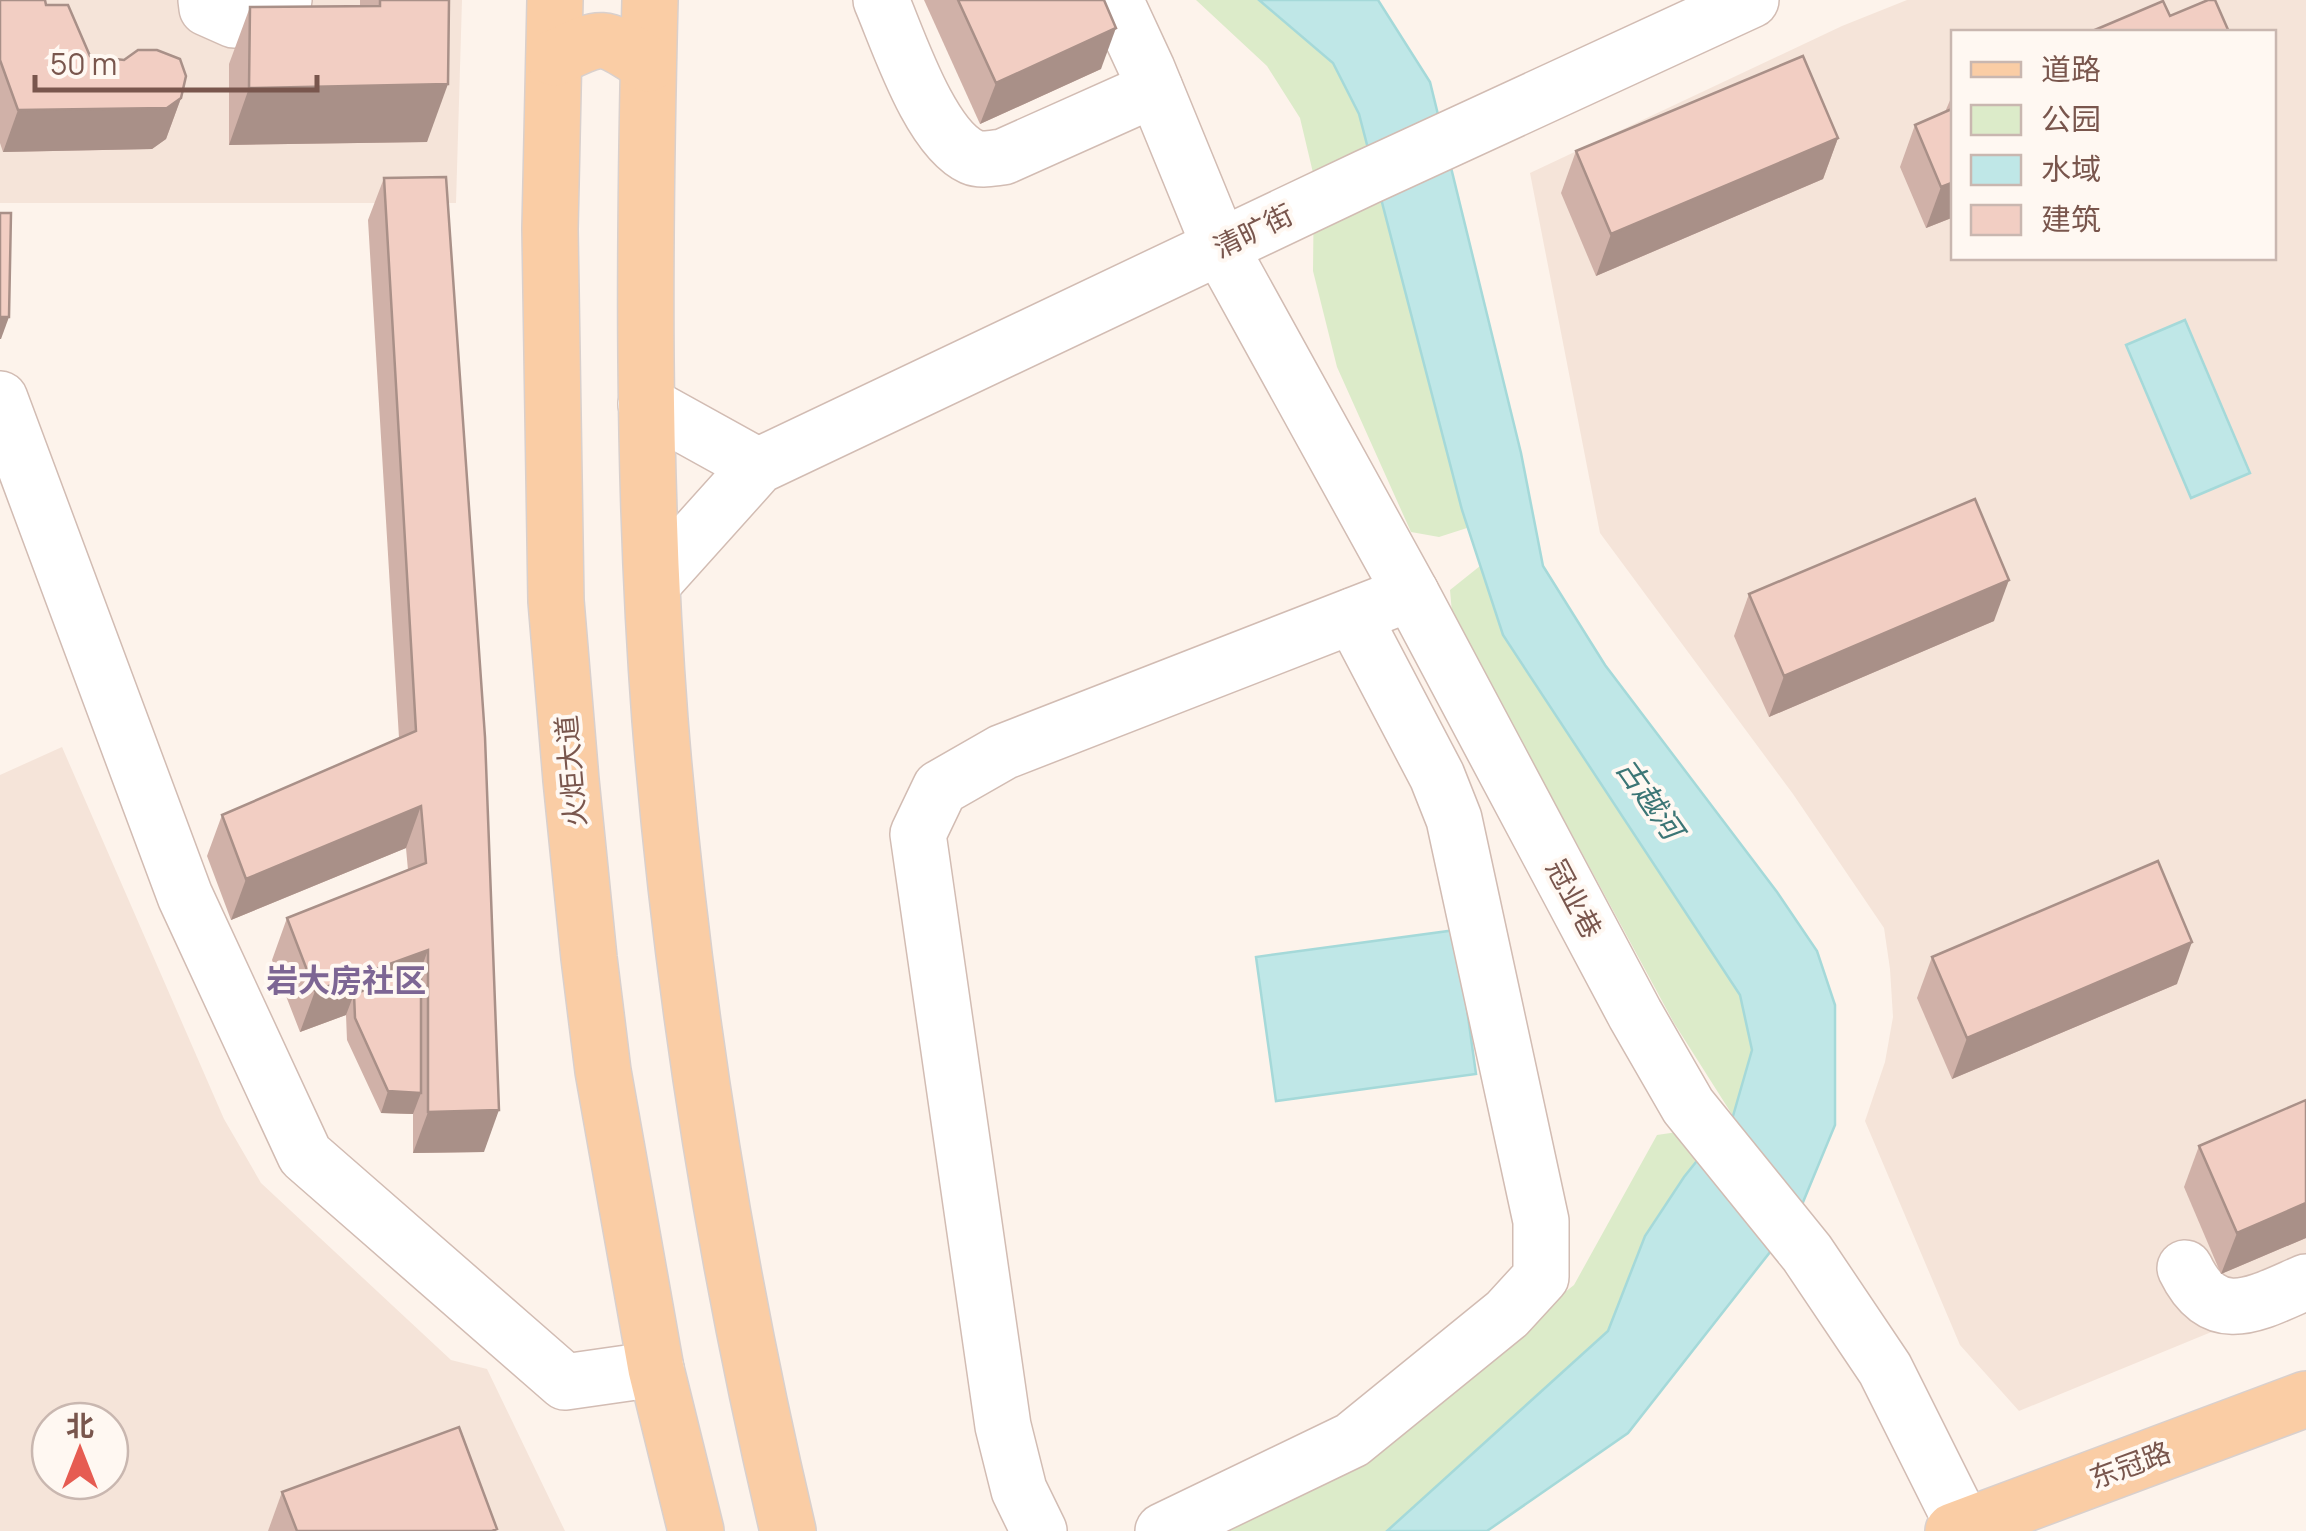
<svg xmlns="http://www.w3.org/2000/svg" width="2306" height="1531" font-family="Manrope,'Noto Sans SC',sans-serif">
<style>
.residential{fill:#f5e4d9;fill-rule:evenodd}
.green{fill:#dcebc9}
.water{fill:#bfe7e7;stroke:#a5d9d9;stroke-width:2.5}
.lines{fill:none;stroke-linecap:round;stroke-linejoin:round}
.minor-casing{stroke:#d2bcb3;stroke-width:58}
.major-casing{stroke:#d9d0cd;stroke-width:58}
.minor{stroke:#fff;stroke-width:55}
.major{stroke:#facda5;stroke-width:55}
.wall{fill:#d0b1a8}
.shaded-wall{fill:#a99088}
.building{fill:#f2cec3;stroke:#a99088;stroke-width:2.5}
.labels{text-anchor:middle;stroke-width:8;stroke-linejoin:round;paint-order:stroke}
.street-label{font-size:28px;fill:#79564d;stroke:#fff8f2}
.water-label{font-size:30px;font-style:italic;fill:#3c7676;stroke:#fff8f2}
.quarter-label{font-size:32px;font-weight:bold;fill:#7d6694;stroke:#fff8f2}
</style>
<rect width="100%" height="100%" fill="#fdf3eb"/>
<g class="residential">
<polygon points="0,0 462,0 456,203 0,203"/>
<path d="M1907 0H2306V1293L2019 1411 1960 1345 1865 1121 1885 1062 1893 1017 1890 969 1884 928 1793 794 1600 533 1530 173 1842 26ZM1954 32H2274V258H1954Z"/>
<path d="M62 747 224 1119 261 1183 451 1360 487 1369 565 1531H0V775ZM50 1421H110V1481H50Z"/>
</g>
<g class="green">
<polygon points="1196,0 1259,0 1333,63 1359,114 1467,528 1439,537 1411,532 1337,367 1313,271 1314,177 1300,118 1267,66"/>
<polygon points="1480,566 1503,635 1740,995 1752,1050 1733,1116 1674,1023 1452,613 1450,590"/>
<polygon points="1684,1131 1708,1147 1684,1177 1645,1236 1608,1331 1387,1531 1209,1531 1380,1439 1574,1285 1657,1135"/>
</g>
<g class="water">
<polygon points="1259,0 1378,0 1430,82 1521,453 1543,566 1605,665 1777,892 1817,951 1835,1005 1835,1125 1796,1219 1628,1433 1487,1531 1387,1531 1608,1331 1645,1236 1684,1177 1733,1116 1752,1050 1740,995 1503,635 1462,510 1359,114 1333,63"/>
<polygon points="2185,320 2250,473 2191,498 2126,345"/>
<polygon points="1456,930 1476,1074 1276,1101 1256,957"/>
</g>
<g class="lines">
<g class="minor-casing">
<g id="minor">
<polyline points="206,0 207,8 234,20 264,18 284,0"/>
<path d="M881 0C899 42 930 138 972 157 981 161 993 158 1003 157L1155 89"/>
<polyline points="1115,0 1147,69 1220,247 1411,593 1635,1014 1688,1106 1807,1253 1885,1369 1964,1527"/>
<polyline points="0,399 185,896 305,1155 565,1382 656,1369"/>
<polyline points="646,404 758,466"/>
<polyline points="653,583 758,466 1367,177 1751,0"/>
<path d="M2185 1268C2215 1330 2257 1303 2306 1282"/>
<polyline points="1039,1531 1019,1490 1003,1426 918,834 940,788 1003,752 1411,593"/>
<polyline points="1163,1531 1352,1440 1507,1314 1541,1277 1541,1221 1454,819 1437,776 1353,616"/>
</g>
</g>
<g class="major-casing">
<g id="major">
<polyline points="555,0 550,229 556,601 571,780 589,958 603,1071 656,1369 696,1531"/>
<path d="M650 0C644 240 642 481 660 720 682 993 725 1265 788 1531"/>
<path d="M554 58C605 34 601 34 648 64"/>
<polyline points="1953,1531 2306,1399"/>
</g>
</g>
<use href="#minor" class="minor"/>
<use href="#major" class="major"/>
</g>
<g class="wall">
<polygon points="0,0 46,5 90,56 181,98 166,139 152,149 3,152 0,143"/>
<polygon points="360,0 449,0 427,142 229,145 229,64 250,7 360,6"/>
<polygon points="924,0 1104,0 1101,69 980,124"/>
<polygon points="1954,91 1954,217 1926,228 1900,167 1915,125 1945,112"/>
<polygon points="1838,138 1823,179 1596,276 1561,193 1576,151"/>
<polygon points="384,178 484,1152 413,1153 413,1114 381,1113 347,1040 346,1015 300,1032 272,960 287,918 408,870 406,848 231,920 207,856 222,815 399,738 368,220"/>
<polygon points="1749,594 1994,621 1769,717 1734,636"/>
<polygon points="1932,957 2177,984 1952,1079 1917,998"/>
<polygon points="2306,1100 2306,1238 2221,1274 2184,1187 2199,1146"/>
<polygon points="282,1492 496,1531 268,1531"/>
</g>
<g class="shaded-wall">
<polygon points="1116,28 1101,69 980,124 996,83"/>
<polygon points="448,84 427,142 229,145 249,88"/>
<polygon points="181,98 166,139 152,149 3,152 18,110"/>
<polygon points="1838,138 1823,179 1596,276 1611,234"/>
<polygon points="1954,182 1954,217 1926,228 1941,187"/>
<polygon points="0,317 9,317 1,339 0,339"/>
<polygon points="2009,580 1994,621 1769,717 1784,676"/>
<polygon points="421,806 406,848 231,920 246,879"/>
<polygon points="2192,942 2177,984 1952,1079 1967,1038"/>
<polygon points="428,950 413,991 354,994 346,1015 300,1032 315,991"/>
<polygon points="388,1091 421,1093 413,1114 381,1113"/>
<polygon points="499,1110 484,1152 413,1153 428,1112"/>
<polygon points="2306,1203 2306,1238 2221,1274 2237,1233"/>
</g>
<g class="building">
<polygon points="0,0 45,0 46,5 68,5 90,56 124,60 138,50 157,50 180,59 186,76 181,98 167,108 18,110 0,60"/>
<polygon points="380,0 449,0 448,84 249,88 250,7 380,6"/>
<polygon points="958,0 1104,0 1116,28 996,83"/>
<polygon points="2208,0 2215,0 2229,32 2090,32 2163,1 2170,16"/>
<polygon points="1803,56 1838,138 1611,234 1576,151"/>
<polygon points="1954,108 1954,182 1941,187 1915,125"/>
<polygon points="446,177 485,737 499,1110 428,1112 428,950 315,991 287,918 426,863 421,806 246,879 222,815 416,731 384,178"/>
<polygon points="0,213 11,213 9,317 0,317"/>
<polygon points="1975,499 2009,580 1784,676 1749,594"/>
<polygon points="2158,861 2192,942 1967,1038 1932,957"/>
<polygon points="421,969 421,1093 388,1091 355,1018 354,994"/>
<polygon points="2306,1100 2306,1203 2237,1233 2199,1146"/>
<polygon points="459,1427 497,1529 492,1531 297,1531 282,1492"/>
</g>
<g class="labels">
<g class="street-label">
<text transform="translate(1253 231) rotate(-26)" y="10">清旷街</text>
<text transform="translate(571 771) rotate(-95)" y="10">火炬大道</text>
<text transform="translate(1574 899) rotate(62)" y="10">冠业巷</text>
<text transform="translate(2130 1465) rotate(-20)" y="10">东冠路</text>
</g>
<g class="water-label">
<text transform="translate(1649 799) rotate(55)" y="10">古越河</text>
</g>
<g class="quarter-label">
<text x="346" y="992">岩大房社区</text>
</g>
</g>
<rect x="1951" y="30" width="325" height="230" fill="#fff8f2" stroke="#c9b7b0" stroke-width="2.5"/>
<rect x="1971" y="62" width="50" height="15" fill="#facda5" stroke="#c9b7b0" stroke-width="2.5"/>
<text x="2041" y="80" font-size="30" fill="#79564d">道路</text>
<rect x="1971" y="105" width="50" height="30" fill="#dcebc9" stroke="#c9b7b0" stroke-width="2.5"/>
<text x="2041" y="130" font-size="30" fill="#79564d">公园</text>
<rect x="1971" y="155" width="50" height="30" fill="#bfe7e7" stroke="#c9b7b0" stroke-width="2.5"/>
<text x="2041" y="180" font-size="30" fill="#79564d">水域</text>
<rect x="1971" y="205" width="50" height="30" fill="#f2cec3" stroke="#c9b7b0" stroke-width="2.5"/>
<text x="2041" y="230" font-size="30" fill="#79564d">建筑</text>
<g transform="translate(80 1451)"><circle r="48" fill="#fff8f2" stroke="#c9b7b0" stroke-width="2.5"/>
<path d="M0-8L18 38L0 25L-18 38Z" fill="#e65c52"/>
<text y="-15" font-size="28" font-weight="bold" text-anchor="middle" fill="#79564d">北</text>
</g>
<path d="M35 75v15h282v-15" fill="none" stroke="#79564d" stroke-width="5"/>
<text x="50" y="75" font-size="30" fill="#79564d" stroke="#fff8f2" stroke-width="8" paint-order="stroke">50 m</text>
</svg>
